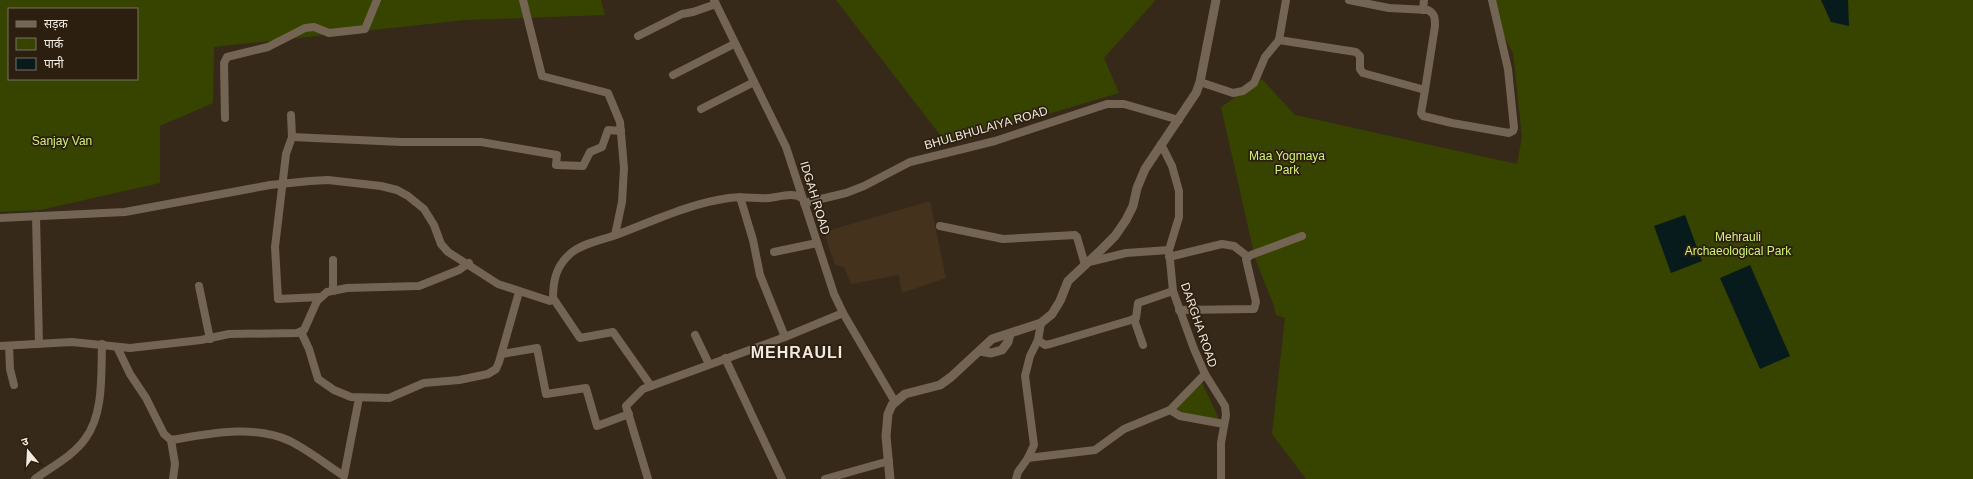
<svg xmlns="http://www.w3.org/2000/svg" width="1973" height="479" font-family="Helvetica,'Noto Sans Devanagari',sans-serif">
<style>
.built{fill:#44321d}
.green{fill:#364400;fill-rule:evenodd}
.water{fill:#081b1c}
.lines{fill:none;stroke-linecap:round;stroke-linejoin:round}
.minor{stroke:#746454;stroke-width:8}
.tertiary{stroke:#746454;stroke-width:9}
.labels{text-anchor:middle;stroke-width:3.5;stroke-linejoin:round;paint-order:stroke}
.street-label{font-size:12px;fill:#f2e9df;stroke:#2c1f10}
.park-label{font-size:12px;fill:#d0f276;stroke:#2c1f10}
.district-label{font-size:16px;font-weight:bold;letter-spacing:1px;fill:#f2e9df;stroke:#2c1f10}
</style>
<rect width="100%" height="100%" fill="#36291a"/>
<polygon class="built" points="930,201 946,278 902,293 899,275 851,284 844,267 835,265 824,232"/>
<g class="green">
<path d="M0 0H601L605 15 466 20 214 47 213 103 160 126V183L40 210 0 212ZM9 9H137V79H9Z"/>
<polygon points="836,0 1154,0 1155,1 1104,58 1119,93 947,144"/>
<polygon points="1489,0 1973,0 1973,479 1306,479 1272,434 1285,318 1276,315 1274,306 1255,258 1221,107 1262,79 1295,115 1517,164 1522,137 1513,53 1495,20"/>
<polygon points="1201,381 1220,421 1175,412 1175,405"/>
</g>
<g class="water">
<polygon points="1821,0 1848,0 1849,26 1831,22"/>
<polygon points="1685,215 1702,261 1671,273 1654,226"/>
<polygon points="1750,265 1790,356 1760,369 1720,278"/>
</g>
<g class="lines">
<g class="minor">
<polyline points="523,0 542,76 608,93 620,122 624,168 622,202 615,235"/>
<polyline points="714,0 786,147 834,294 843,313 895,402"/>
<path d="M1349 0 1389 8 1428 10C1435 14 1435 18 1435 26L1425 90"/>
<polyline points="1423,10 1424,0"/>
<polyline points="638,36 682,14 693,12 716,4"/>
<polyline points="1279,40 1356,52 1360,56 1360,69 1363,73 1425,90 1421,113 1423,116 1452,123 1509,133 1513,131 1514,128 1508,69 1492,0"/>
<polyline points="673,75 734,44"/>
<polyline points="1200,82 1233,93 1243,91 1254,83 1265,57 1279,40 1286,0"/>
<polyline points="701,109 754,82"/>
<polyline points="291,115 292,137 401,142 481,142 557,155 556,165 583,166 590,152 602,147 608,130 621,131"/>
<polyline points="225,118 224,63 227,57 268,47 305,28 314,27 329,33 365,29 377,0"/>
<polyline points="292,137 286,154 275,247 278,299 321,297"/>
<polyline points="1161,144 1172,166 1179,191 1179,217 1169,250 1173,291 1194,349 1205,374 1225,406 1226,415 1221,443 1221,479"/>
<polyline points="740,197 753,240 760,275 785,337"/>
<polyline points="804,203 846,193 864,186 910,162 995,141 1107,104 1124,104 1179,120"/>
<polyline points="36,216 39,344"/>
<path d="M0 218 125 212 270 185 310 181 328 180 381 186 397 190 408 196 424 209 434 225 441 244 448 252 498 284 550 301 553 299C553 280 556 266 571 253 583 243 602 240 616 235 653 221 691 203 729 198 743 196 756 199 769 198 780 197 792 192 802 198"/>
<polyline points="940,226 1003,239 1075,235 1077,237 1085,265"/>
<polyline points="774,252 817,243"/>
<polyline points="1169,257 1222,244 1234,246 1248,257"/>
<polyline points="333,260 333,291"/>
<polyline points="1089,262 1126,253 1169,250"/>
<polyline points="199,286 210,339"/>
<polyline points="553,298 580,338 613,332 651,386"/>
<polyline points="1179,310 1254,309 1256,302 1246,259 1251,255 1302,236"/>
<polyline points="1134,319 1143,345"/>
<polyline points="301,332 309,349 318,379 334,390 351,397 389,398 424,383 459,380 488,374 496,369 499,362 519,292"/>
<polyline points="695,335 709,364"/>
<polyline points="1038,340 1045,345 1050,344 1131,320 1136,318 1138,303 1173,291"/>
<polyline points="0,346 72,342 130,348 201,340 229,334 297,333 304,330 317,301 327,292 347,288 419,286 459,270 469,263"/>
<polyline points="9,346 10,369 14,385"/>
<path d="M117 347 130 374 146 398 164 434 171 440C209 434 253 424 290 441 308 450 327 465 344 476L359 398"/>
<polyline points="502,354 537,348 546,394 586,388 597,426 629,414"/>
<polyline points="725,358 782,479"/>
<polyline points="1170,410 1180,416 1224,424"/>
<polyline points="171,440 175,464 173,479"/>
<polyline points="1028,458 1095,450 1124,429 1170,410 1205,374"/>
<path d="M35 479C51 467 73 456 85 439 104 414 101 374 102 344"/>
<polyline points="648,479 626,406 643,389 785,337 843,313"/>
<polyline points="825,479 889,461"/>
<polyline points="1016,479 1018,472 1028,458 1034,445 1025,376 1030,356 1038,340 1041,323"/>
</g>
<g class="tertiary">
<polyline points="980,351 991,353 1002,350 1008,342 1010,334"/>
<polyline points="890,479 886,436 888,414 892,405 905,394 940,385 951,377 992,339 1041,323 1052,314 1060,301 1068,281 1101,250 1115,236 1126,220 1133,206 1137,188 1145,169 1196,93 1200,82 1216,0"/>
</g>
</g>
<g class="labels">
<g class="street-label">
<text transform="translate(986 128) rotate(-16)" y="4">BHULBHULAIYA ROAD</text>
<text transform="translate(815 198) rotate(73)" y="4">IDGAH ROAD</text>
<text transform="translate(1199 325) rotate(71)" y="4">DARGHA ROAD</text>
</g>
<g class="park-label">
<text x="62" y="145">Sanjay Van</text>
<text x="1287" y="160">Maa Yogmaya<tspan x="1287" dy="14">Park</tspan></text>
<text x="1738" y="241">Mehrauli<tspan x="1738" dy="14">Archaeological Park</tspan></text>
</g>
<g class="district-label">
<text x="797" y="358">MEHRAULI</text>
</g>
</g>
<rect x="8" y="8" width="130" height="72" fill="#2c1f10" stroke="#7b7063"/>
<rect x="16" y="21" width="20" height="6" fill="#746454" stroke="#7b7063"/>
<text x="44" y="28" font-size="12" fill="#f2e9df">सड़क</text>
<rect x="16" y="38" width="20" height="12" fill="#364400" stroke="#7b7063"/>
<text x="44" y="48" font-size="12" fill="#f2e9df">पार्क</text>
<rect x="16" y="58" width="20" height="12" fill="#081b1c" stroke="#7b7063"/>
<text x="44" y="68" font-size="12" fill="#f2e9df">पानी</text>
<g transform="translate(28 451) rotate(342)" stroke="#2c1f10" stroke-width="3" paint-order="stroke">
<path d="M0-3L7 15L0 10L-7 15Z" fill="#f2e9df"/>
<text y="-6" font-size="11" font-weight="bold" text-anchor="middle" fill="#f2e9df">उ</text>
</g>
</svg>
